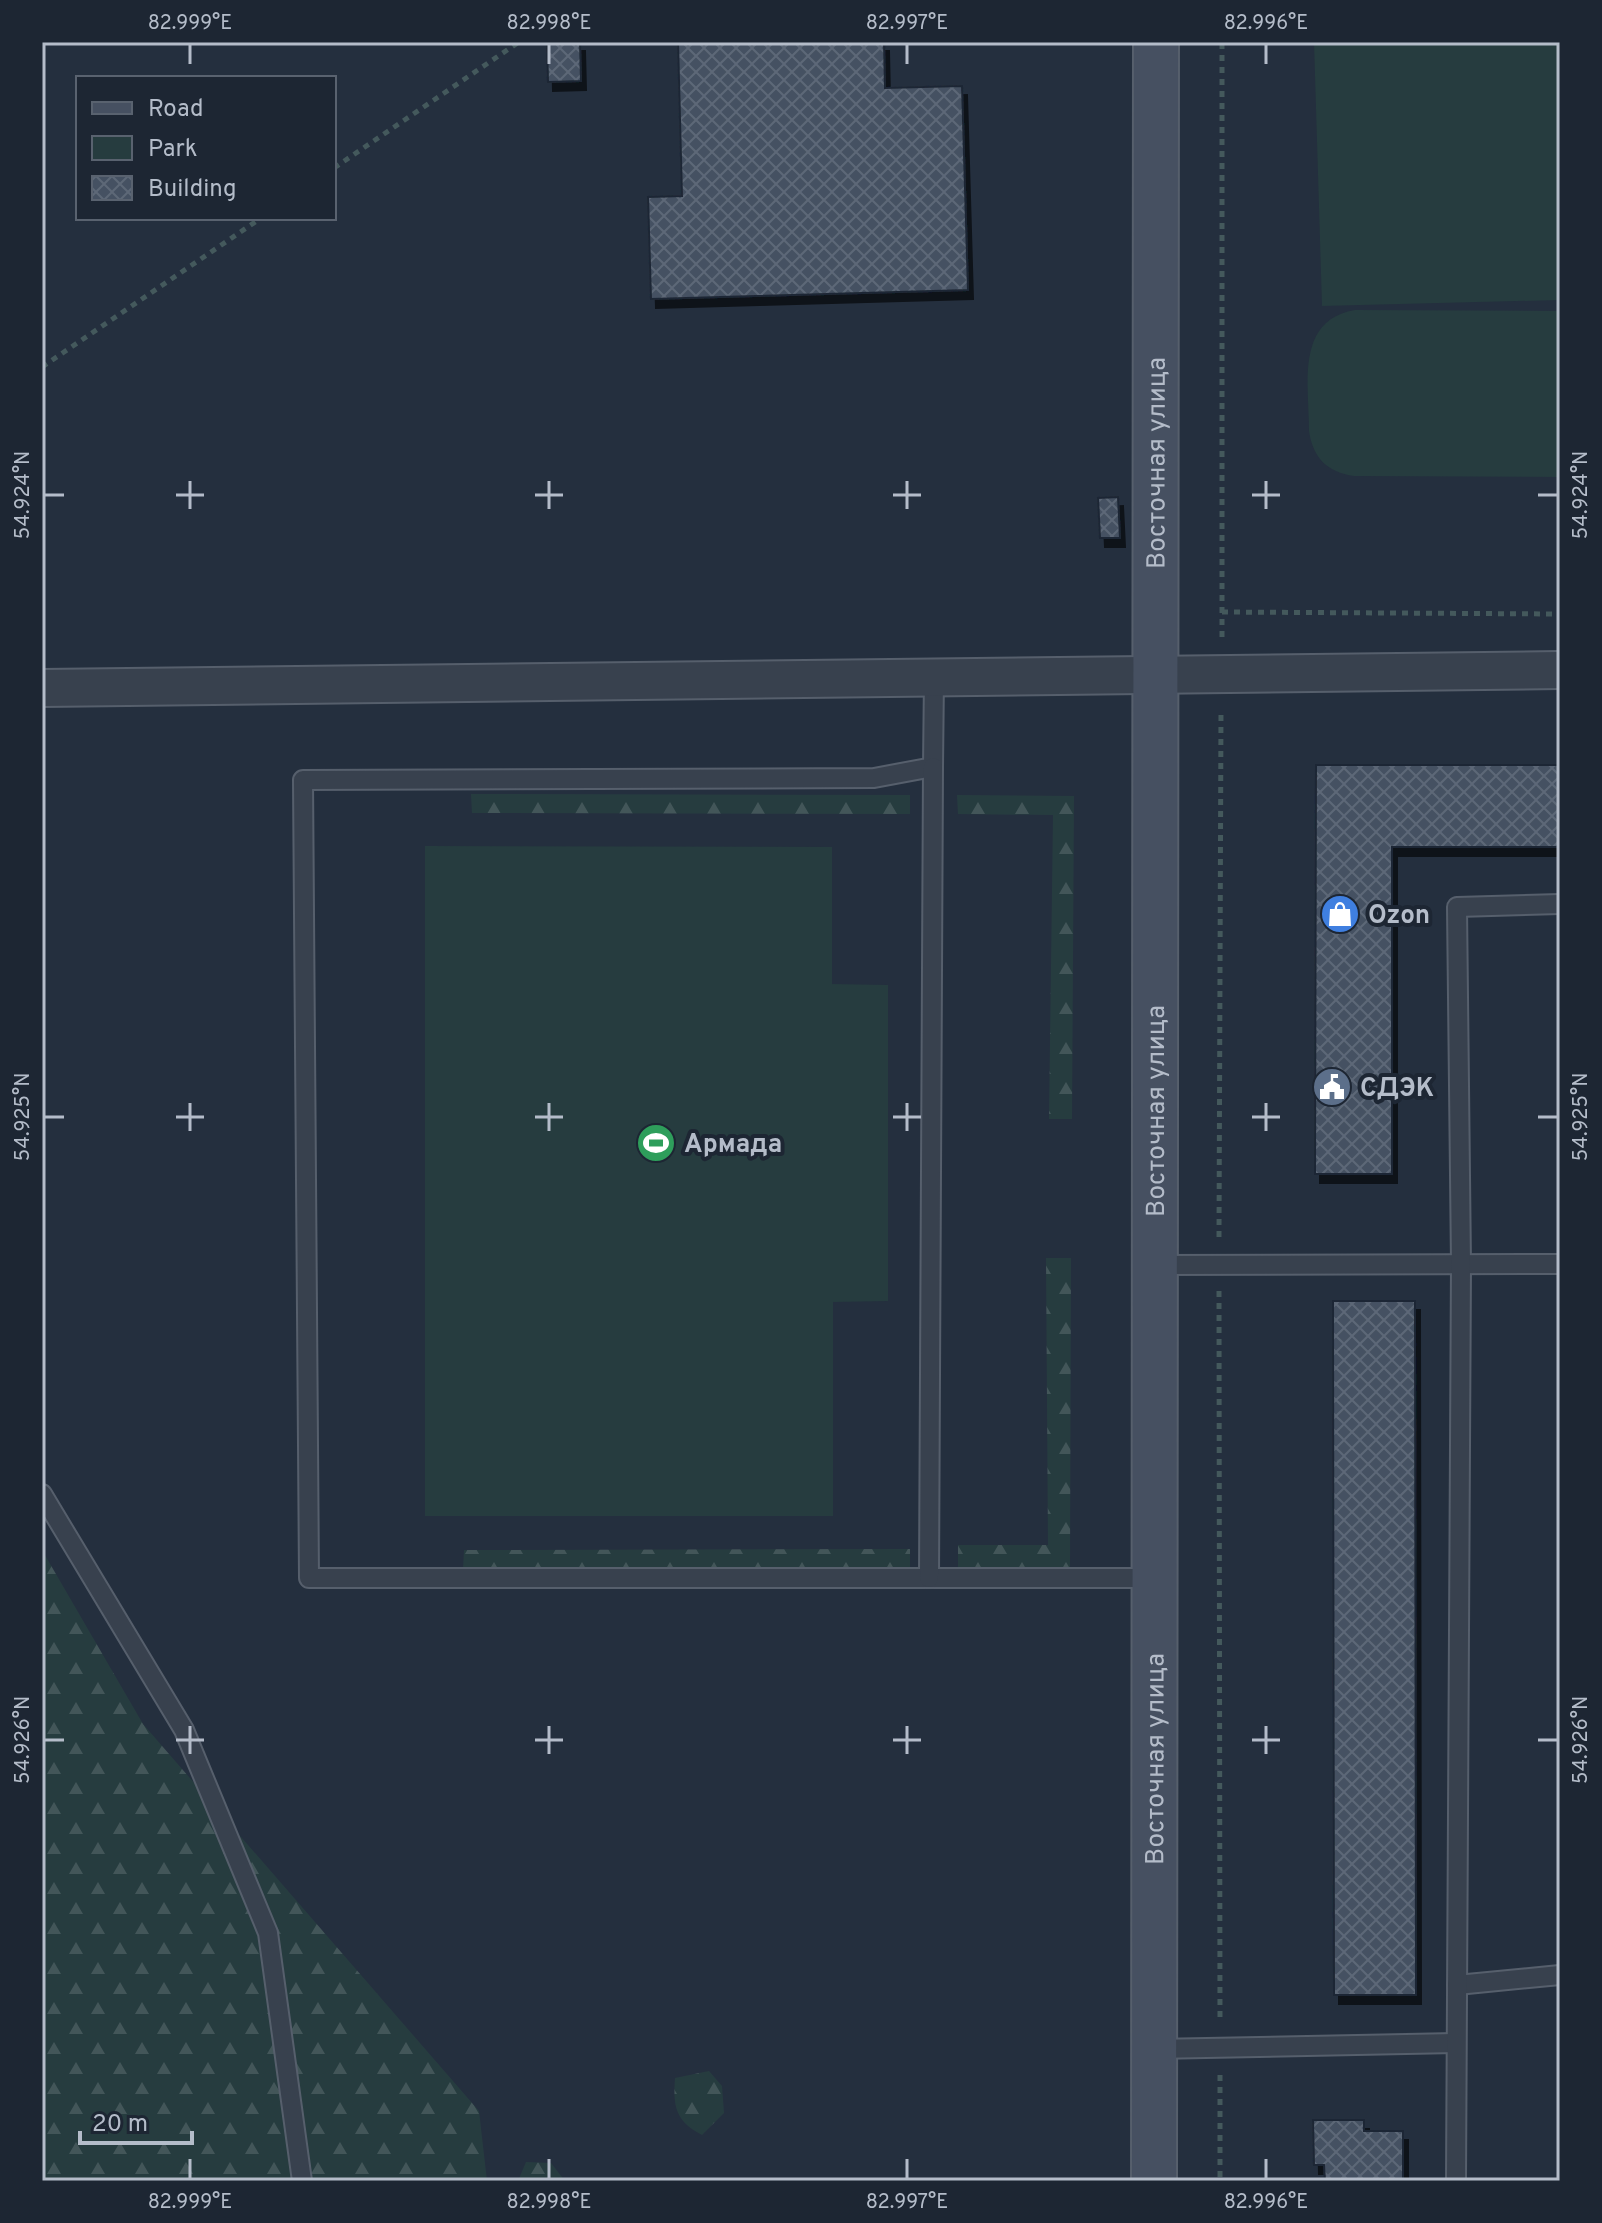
<svg xmlns="http://www.w3.org/2000/svg" width="1602" height="2223" font-family="Overpass,sans-serif">
<style>
.forest{fill:url(#forest-firs)}
.park{fill:#263c3f}
.building{fill:url(#building-cross-hatch);stroke:#1f2835;stroke-width:2;filter:url(#shadow)}
.lines{fill:none;stroke-linecap:round;stroke-linejoin:round}
.service-casing{stroke:#565f6c;stroke-width:22}
.minor-casing{stroke:#565f6c;stroke-width:40}
.secondary-casing{stroke:#565f6c;stroke-width:48}
.path{stroke:#44595c;stroke-width:5;stroke-dasharray:6 6;stroke-linecap:butt}
.service{stroke:#38414e;stroke-width:18}
.minor{stroke:#38414e;stroke-width:36}
.secondary{stroke:#465061;stroke-width:44}
.ticks{fill:none;stroke:#b4bcc9;stroke-width:3}
.labels{text-anchor:middle;stroke-width:8;stroke-linejoin:round;paint-order:stroke}
.street-label{font-size:26px;fill:#b4bcc9;stroke:#1d2633}
.poi-label{font-size:26px;font-weight:bold;fill:#b4bcc9;stroke:#1d2633;text-anchor:start}
.neatline{fill:none;stroke:#b4bcc9;stroke-width:3}
.ticks-label{font-size:20px;text-anchor:middle;fill:#b4bcc9}
</style>
<defs>
<pattern id="forest-firs" width="22" height="20" patternUnits="userSpaceOnUse" patternTransform="scale(2)"><rect width="22" height="20" fill="#263c3f"/><path d="M5 1l3.5 6h-7zM16 11l3.5 6h-7z" fill="#435659"/></pattern>
<pattern id="building-cross-hatch" width="8" height="8" patternUnits="userSpaceOnUse" patternTransform="scale(2)"><rect width="8" height="8" fill="#455162"/><path d="M0 0l8 8M0 8l8-8" fill="none" stroke="#5d6877"/></pattern>
<filter id="shadow"><feDropShadow dx="5" dy="9" stdDeviation="0" flood-color="#0009"/></filter>
</defs>
<rect width="100%" height="100%" fill="#242f3e"/>
<g class="forest">
<polygon points="471,794 910,795 910,814 472,813"/>
<polygon points="957,795 1074,796 1072,1119 1049,1119 1053,815 958,814"/>
<polygon points="1046,1258 1071,1258 1070,1568 958,1568 958,1545 1048,1545"/>
<polygon points="910,1549 910,1570 463,1570 464,1550"/>
<polygon points="42,1550 143,1724 479,2111 487,2181 42,2181"/>
<path d="M709 2071 722 2086 724 2113 702 2135C675 2121 673 2106 675 2078Z"/>
<polygon points="526,2162 551,2163 565,2181 518,2181"/>
</g>
<g class="park">
<polygon points="1314,42 1560,42 1560,300 1322,306"/>
<path d="M1355 310 1560 311V477L1354 476C1327 472 1313 458 1309 431 1309 385 1295 320 1355 310Z"/>
<polygon points="425,846 832,847 832,984 888,985 888,1301 833,1302 833,1516 425,1516"/>
</g>
<g class="building">
<polygon points="547,42 580,42 581,81 548,82"/>
<polygon points="678,42 884,42 885,88 962,86 968,290 651,299 648,197 682,196"/>
<polygon points="1118,497 1120,538 1100,538 1098,498"/>
<polygon points="1316,765 1560,765 1560,847 1392,847 1392,1174 1315,1174"/>
<polygon points="1333,1301 1415,1301 1416,1995 1334,1995"/>
<polygon points="1313,2120 1364,2120 1364,2131 1403,2131 1403,2181 1325,2181 1324,2165 1314,2165"/>
</g>
<g class="lines">
<g class="service-casing">
<g id="service">
<polyline points="934,677 933,767 874,778 303,780 309,1578 1154,1578"/>
<polyline points="1154,1265 1560,1264"/>
<polyline points="42,1494 184,1730 268,1933 302,2181"/>
<polyline points="929,1578 933,767"/>
<polyline points="1457,1985 1560,1975"/>
<polyline points="1154,2049 1456,2043"/>
<polyline points="1456,2181 1461,1264 1457,907 1560,904"/>
</g>
</g>
<g class="minor-casing">
<polyline id="minor" points="42,688 1560,670"/>
</g>
<g class="secondary-casing">
<g id="secondary">
<path id="s1" d="M1154 2181 1156 42"/>
</g>
</g>
<g class="path">
<polyline points="334,168 519,42"/>
<polyline points="42,367 261,218"/>
<polyline points="1222,612 1560,614"/>
<polyline points="1222,637 1222,42"/>
<polyline points="1219,1237 1221,711"/>
<polyline points="1219,1291 1220,2021"/>
<polyline points="1220,2075 1220,2181"/>
</g>
<use href="#service" class="service"/>
<use href="#minor" class="minor"/>
<use href="#secondary" class="secondary"/>
</g>
<path class="ticks" d="M190 44V64M549 44V64M907 44V64M1266 44V64M190 481V509M549 481V509M907 481V509M1266 481V509M44 495H64M176 495H204M535 495H563M893 495H921M1252 495H1280M1538 495H1558M190 1103V1131M549 1103V1131M907 1103V1131M1266 1103V1131M44 1117H64M176 1117H204M535 1117H563M893 1117H921M1252 1117H1280M1538 1117H1558M190 1726V1754M549 1726V1754M907 1726V1754M1266 1726V1754M44 1740H64M176 1740H204M535 1740H563M893 1740H921M1252 1740H1280M1538 1740H1558M190 2159V2179M549 2159V2179M907 2159V2179M1266 2159V2179"/>
<defs>
<g id="shop-disc" transform="scale(2)"><circle r="9.5" fill="#3f7fe0" stroke="#1d2633"/><path d="M-5-2.5h2.3a2.7 3.5 0 0 1 5.4 0H5L5.5 6h-11ZM-1.5-2.5h3a1.5 2.3 0 0 0-3 0Z" fill="#fff"/></g>
<g id="civic-disc" transform="scale(2)"><circle r="9.5" fill="#5c6f8a" stroke="#1d2633"/><path d="M-.6-6.5H3V-4.5H.6V-3L4-1V1h2V6H-6V1h2V-1L-.6-3ZM-1.2 2.5V6h2.4V2.5Z" fill="#fff"/></g>
<g id="stadium-disc" transform="scale(2)"><circle r="9.5" fill="#2e9e5b" stroke="#1d2633"/><path d="M0-5a6.5 5 0 1 0 0 10a6.5 5 0 1 0 0-10ZM-3.5-1.8h7v3.6h-7Z" fill="#fff"/></g>
</defs>
<g fill-rule="evenodd">
<use href="#shop-disc" x="1340" y="914"/>
<use href="#civic-disc" x="1332" y="1087"/>
<use href="#stadium-disc" x="656" y="1143"/>
</g>
<g class="labels">
<g class="street-label">
<text dy="9" stroke="none"><textPath href="#s1" startOffset="1718">Восточная улица</textPath></text>
<text dy="9" stroke="none"><textPath href="#s1" startOffset="1070">Восточная улица</textPath></text>
<text dy="9" stroke="none"><textPath href="#s1" startOffset="422">Восточная улица</textPath></text>
</g>
<g class="poi-label">
<text x="1368" y="923">Ozon</text>
<text x="1360" y="1096">СДЭК</text>
<text x="684" y="1152">Армада</text>
</g>
</g>
<rect width="1602" height="2223" fill="none" stroke="#1d2633" stroke-width="88"/>
<rect x="76" y="76" width="260" height="144" fill="#1d2633" stroke="#59626f" stroke-width="2"/>
<rect x="92" y="102" width="40" height="12" fill="#465061" stroke="#59626f" stroke-width="2"/>
<text x="148" y="116" font-size="24" fill="#b4bcc9">Road</text>
<rect x="92" y="136" width="40" height="24" fill="#263c3f" stroke="#59626f" stroke-width="2"/>
<text x="148" y="156" font-size="24" fill="#b4bcc9">Park</text>
<rect x="92" y="176" width="40" height="24" fill="url(#building-cross-hatch)" stroke="#59626f" stroke-width="2"/>
<text x="148" y="196" font-size="24" fill="#b4bcc9">Building</text>
<path d="M80 2131v12h112v-12" fill="none" stroke="#b4bcc9" stroke-width="4"/>
<text x="92" y="2131" font-size="24" fill="#b4bcc9" stroke="#1d2633" stroke-width="6" paint-order="stroke">20 m</text>
<rect x="44" y="44" width="1514" height="2135" class="neatline"/>
<g class="ticks-label">
<text x="190" y="29">82.999°E</text>
<text x="549" y="29">82.998°E</text>
<text x="907" y="29">82.997°E</text>
<text x="1266" y="29">82.996°E</text>
<text transform="translate(1580 495) rotate(-90)" y="7">54.924°N</text>
<text transform="translate(22 495) rotate(-90)" y="7">54.924°N</text>
<text transform="translate(1580 1117) rotate(-90)" y="7">54.925°N</text>
<text transform="translate(22 1117) rotate(-90)" y="7">54.925°N</text>
<text transform="translate(1580 1740) rotate(-90)" y="7">54.926°N</text>
<text transform="translate(22 1740) rotate(-90)" y="7">54.926°N</text>
<text x="190" y="2208">82.999°E</text>
<text x="549" y="2208">82.998°E</text>
<text x="907" y="2208">82.997°E</text>
<text x="1266" y="2208">82.996°E</text>
</g>
</svg>
